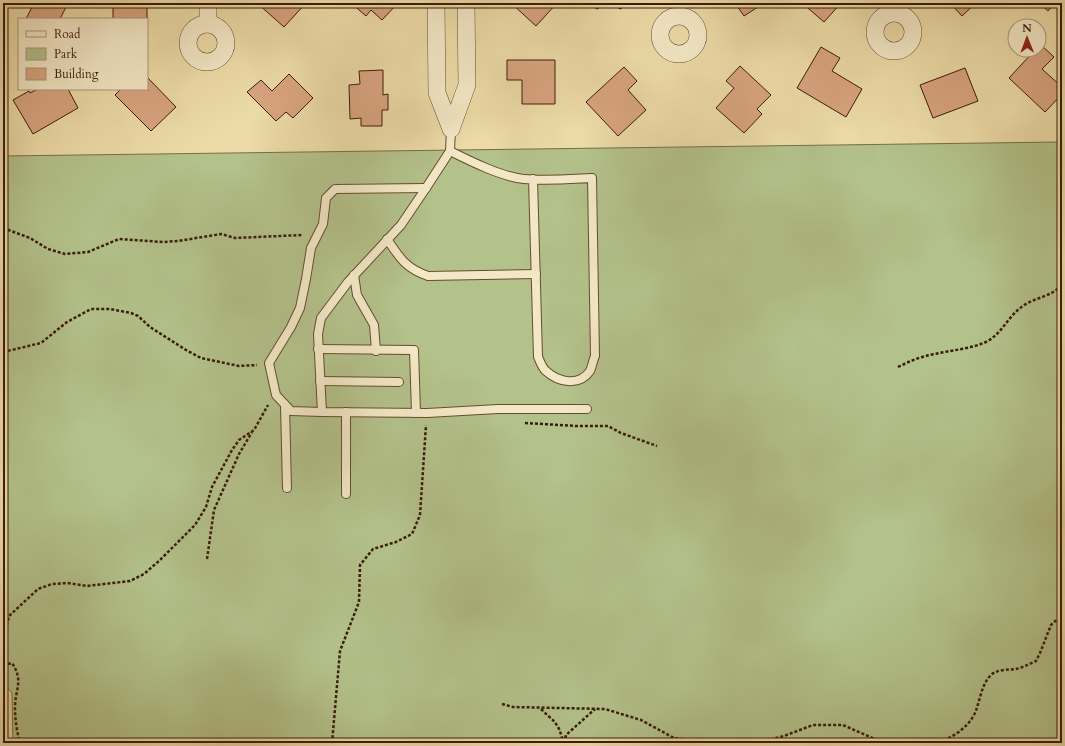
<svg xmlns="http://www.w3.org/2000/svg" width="1065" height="746" font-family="Cardo,serif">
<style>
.green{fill:#b3c18a;stroke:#766e4a}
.building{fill:#d8a480;stroke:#3a1c0a}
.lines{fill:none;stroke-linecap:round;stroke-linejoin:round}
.service-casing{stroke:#664c31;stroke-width:10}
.minor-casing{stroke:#664c31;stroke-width:18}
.path{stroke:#3a1c0a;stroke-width:2.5;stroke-dasharray:3 2;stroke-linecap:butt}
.service{stroke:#f3e8c6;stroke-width:8}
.minor{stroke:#f3e8c6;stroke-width:17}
</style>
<rect width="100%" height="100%" fill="#ecdba7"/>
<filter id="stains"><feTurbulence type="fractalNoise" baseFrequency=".005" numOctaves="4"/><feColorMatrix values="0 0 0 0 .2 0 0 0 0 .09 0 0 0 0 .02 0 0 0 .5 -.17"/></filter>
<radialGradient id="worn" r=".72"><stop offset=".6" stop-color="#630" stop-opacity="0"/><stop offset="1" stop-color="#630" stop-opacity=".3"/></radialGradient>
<polygon class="green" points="1062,142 1062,743 13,743 12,693 3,682 3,156"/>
<g class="building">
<polygon points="34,3 68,3 60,19 26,19"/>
<polygon points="113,3 152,3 147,3 147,23 147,19 113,19"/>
<polygon points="257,3 306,3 284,27"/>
<polygon points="351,3 398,3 382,20 371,10 366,16"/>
<polygon points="511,3 557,3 536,26"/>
<polygon points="584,3 600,3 598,9"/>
<polygon points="606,3 624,3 621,9"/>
<polygon points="735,3 764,3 744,16"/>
<polygon points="802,3 841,3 824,22"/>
<polygon points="950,3 976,3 962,16"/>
<polygon points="1039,3 1055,3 1048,11"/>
<polygon points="1040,44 1054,57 1042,69 1062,87 1062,94 1045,112 1009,78 1035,50 1039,50"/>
<polygon points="821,47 840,58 832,71 862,89 846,117 797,88"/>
<polygon points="507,60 555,60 555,104 522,104 522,80 507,80"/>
<polygon points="740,66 771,95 757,109 762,114 744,133 716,108 734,88 726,81"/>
<polygon points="624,67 637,81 628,90 646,110 618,136 586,102"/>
<polygon points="965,68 978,101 933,118 920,85"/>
<polygon points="383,70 383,95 388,94 388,110 382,110 382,126 361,126 361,118 350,119 349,85 360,84 359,71"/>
<polygon points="289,74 313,98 293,118 286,112 276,121 247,92 261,80 272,91"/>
<polygon points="147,77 176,107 151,131 115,95 121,89 147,89"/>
<polygon points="38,89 68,89 78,108 33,134 13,100 29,91 30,93"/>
</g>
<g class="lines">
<g class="service-casing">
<g id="service">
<path d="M450 151C470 161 502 177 524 179 545 181 571 179 592 178L595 356C593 360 592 367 590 371 579 387 558 382 546 371 542 368 540 361 538 357L533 179"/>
<polyline points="426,188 335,189 326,198 323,224 311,248 306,279 300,308 291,327 269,363 276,395 291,411 322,412 427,413 498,409 587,409"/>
<path d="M387 239C400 258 405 268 428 276L536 274"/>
<polyline points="354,275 357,295 374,325 376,351"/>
<polyline points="318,349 414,350 416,413"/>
<polyline points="320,381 399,382"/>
<polyline points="285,405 287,488"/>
<polyline points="322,412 318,334 321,318 348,282 401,225 426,188 450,151 451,129"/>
<polyline points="346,494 346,412"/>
</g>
</g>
<g class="minor-casing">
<g id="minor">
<polyline points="436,3 437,93 451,129"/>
<circle cx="894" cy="32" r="19"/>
<circle cx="679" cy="35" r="19"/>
<polyline points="208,24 208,3"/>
<circle cx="207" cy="43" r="19"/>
<polyline points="451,129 467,85 466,3"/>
</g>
</g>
<g class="path">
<polyline points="3,228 30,238 48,249 65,254 88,252 119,239 163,242 178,241 221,234 235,238 302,235"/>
<polyline points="3,352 41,343 67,322 91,309 110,309 131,313 138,316 150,327 186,350 201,358 239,366 257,365"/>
<path d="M898 367C910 361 922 356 935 354 952 350 970 349 986 342 1002 334 1008 316 1023 306 1035 297 1053 297 1062 284"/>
<polyline points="525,423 577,426 608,426 621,433 657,446"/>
<polyline points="207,559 214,510 239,454 252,432"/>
<polyline points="3,640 9,616 38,589 52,584 68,583 87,586 130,581 144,574 160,560 195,525 206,507 212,487 232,450 239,440 254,430 268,405"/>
<path d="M3 665 12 663C24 681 15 689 15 708 15 720 17 732 20 743"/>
<polyline points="502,704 513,707 605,709 641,720 674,738 715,743"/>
<path d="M541 709C554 722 559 722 563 743"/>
<polyline points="332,743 340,651 359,602 360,565 373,549 396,542 412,534 420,515 426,425"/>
<polyline points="564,743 566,735 595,709"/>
<polyline points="756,743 784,736 813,725 843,725 884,743"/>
<path d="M934 743C950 740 968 728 975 713 980 701 981 686 990 676 996 669 1007 670 1016 669 1022 668 1029 664 1036 661L1040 653 1051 625 1062 615"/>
</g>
<use href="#service" class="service"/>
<use href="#minor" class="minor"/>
</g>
<rect width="1065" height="746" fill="none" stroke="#ecdba7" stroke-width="16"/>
<rect x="4" y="4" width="1057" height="738" fill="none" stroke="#3a1c0a" stroke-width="2"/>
<rect x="8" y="8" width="1049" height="730" fill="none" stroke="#3a1c0a"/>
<rect x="18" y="18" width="130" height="72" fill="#f3e8c6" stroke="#a9967b"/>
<rect x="26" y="31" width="20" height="6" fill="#f3e8c6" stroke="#a9967b"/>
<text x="54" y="38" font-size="12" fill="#3a1c0a">Road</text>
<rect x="26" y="48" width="20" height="12" fill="#b3c18a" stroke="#a9967b"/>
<text x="54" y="58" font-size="12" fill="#3a1c0a">Park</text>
<rect x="26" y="68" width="20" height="12" fill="#d8a480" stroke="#a9967b"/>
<text x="54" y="78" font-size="12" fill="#3a1c0a">Building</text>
<g transform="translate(1027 38) rotate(359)"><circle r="19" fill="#f3e8c6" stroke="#a9967b"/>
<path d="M0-3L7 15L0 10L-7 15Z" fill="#8f2418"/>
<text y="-6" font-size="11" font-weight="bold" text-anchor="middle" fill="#3a1c0a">N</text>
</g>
<rect width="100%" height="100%" filter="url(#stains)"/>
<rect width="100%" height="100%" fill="url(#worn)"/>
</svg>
